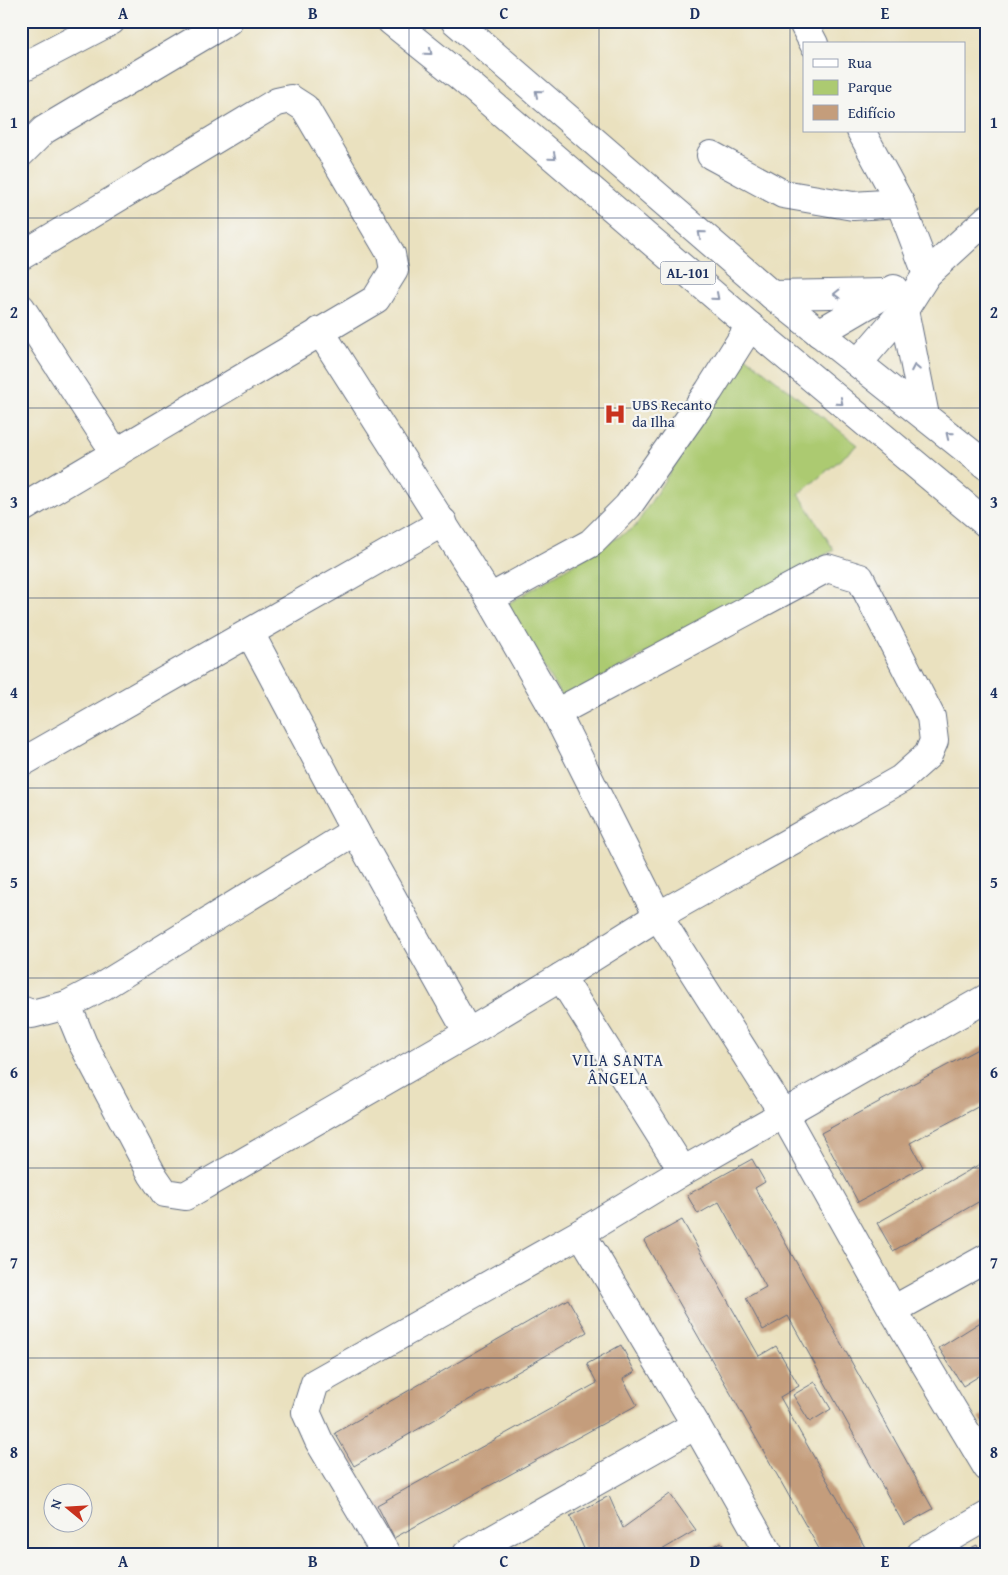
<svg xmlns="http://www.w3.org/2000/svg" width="1008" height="1575" font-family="'Gentium Book Plus',serif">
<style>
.green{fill:#acca71;stroke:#647c68}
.building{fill:#c49d7b}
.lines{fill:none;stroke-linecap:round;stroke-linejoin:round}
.street-casing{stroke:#636d80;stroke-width:30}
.secondary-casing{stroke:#636d80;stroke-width:30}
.highway-casing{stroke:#636d80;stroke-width:30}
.street{stroke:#fff;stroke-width:28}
.secondary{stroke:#fff;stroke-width:28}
.highway{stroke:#fff;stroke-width:28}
.oneway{stroke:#8d97ae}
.grid{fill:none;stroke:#1b2f5e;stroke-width:1;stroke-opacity:0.55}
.labels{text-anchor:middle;stroke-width:4.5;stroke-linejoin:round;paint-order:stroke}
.shield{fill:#f6f6f2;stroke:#5d6b8a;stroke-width:1}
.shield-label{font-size:14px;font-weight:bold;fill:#1b2f5e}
.poi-label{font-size:15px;fill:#1b2f5e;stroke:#f6f6f2;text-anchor:start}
.neighbourhood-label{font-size:16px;letter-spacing:1px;fill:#1b2f5e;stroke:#f6f6f2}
.neatline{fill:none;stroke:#1b2f5e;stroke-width:2}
.grid-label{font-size:16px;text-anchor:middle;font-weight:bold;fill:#1b2f5e}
</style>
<rect width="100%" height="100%" fill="#f6f6f2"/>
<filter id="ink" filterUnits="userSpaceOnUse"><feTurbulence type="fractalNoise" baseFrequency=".02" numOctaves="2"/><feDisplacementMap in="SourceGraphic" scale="10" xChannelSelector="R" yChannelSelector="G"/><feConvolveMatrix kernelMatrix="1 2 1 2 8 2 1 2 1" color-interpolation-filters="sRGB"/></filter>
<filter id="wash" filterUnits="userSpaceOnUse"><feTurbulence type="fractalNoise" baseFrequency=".0096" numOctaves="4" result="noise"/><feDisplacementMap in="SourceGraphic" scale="20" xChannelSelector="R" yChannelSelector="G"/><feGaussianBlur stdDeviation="1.12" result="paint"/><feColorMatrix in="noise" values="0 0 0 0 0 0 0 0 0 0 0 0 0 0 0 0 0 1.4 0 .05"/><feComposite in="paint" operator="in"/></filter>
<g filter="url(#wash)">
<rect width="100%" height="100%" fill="#eae1bf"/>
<polygon class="green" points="744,355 858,445 799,494 834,550 563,699 506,605 635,527"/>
<g id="blocks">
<g class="building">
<polygon points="987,1044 987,1102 910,1143 923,1167 858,1202 821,1133"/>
<polygon points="752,1159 765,1182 755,1188 933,1509 904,1525 788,1316 763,1330 746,1298 766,1287 719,1202 698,1214 687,1195"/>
<polygon points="987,1160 987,1197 893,1251 877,1223"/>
<polygon points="682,1220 759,1356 776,1346 799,1386 780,1397 866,1549 859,1554 822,1554 644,1241"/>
<polygon points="568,1299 587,1332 354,1466 335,1433"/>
<polygon points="987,1318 987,1371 963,1386 939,1348"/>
<polygon points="621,1345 635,1372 623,1379 637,1405 394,1538 377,1505 597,1383 587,1364"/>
<polygon points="815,1382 831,1409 810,1422 793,1395"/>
<polygon points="987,1413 987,1430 979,1417"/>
<polygon points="670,1494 696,1530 655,1554 580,1554 585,1551 570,1516 609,1496 623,1528"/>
<polygon points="721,1542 728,1554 701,1554"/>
<polygon points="977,1545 981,1554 958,1554"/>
</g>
</g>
</g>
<g filter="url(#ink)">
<use href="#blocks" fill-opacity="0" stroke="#636d80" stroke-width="1"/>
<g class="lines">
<g class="street-casing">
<g id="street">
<polyline points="802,21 814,44"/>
<polyline points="21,68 111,21"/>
<polyline points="861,131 900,203 927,274"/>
<polyline points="21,153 44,130 228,21"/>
<polyline points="711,155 783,194 853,206 900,203"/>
<polyline points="21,256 277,102 291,99 305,108 391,254 394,270 376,299 21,509"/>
<polyline points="21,308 116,454"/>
<polyline points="320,331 490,598 556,713 658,916 783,1113 893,1310 987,1467"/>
<polyline points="490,598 591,543 628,506 709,391 750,326"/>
<polyline points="250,633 355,831 468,1033"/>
<polyline points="21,763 443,522"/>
<polyline points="355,831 103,986 67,1005 83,1044 152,1174 165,1193 185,1196 468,1033 561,977 658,916 901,779 928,755 934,741 931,717 860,578 827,568 556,713"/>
<polyline points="561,977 683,1171"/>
<polyline points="21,1010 32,1014 67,1005"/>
<polyline points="581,1233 696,1425 769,1554"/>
<polyline points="893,1310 987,1258"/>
<polyline points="386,1554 319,1441 306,1412 315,1383 581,1233 683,1171 987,998"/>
<polyline points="467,1554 696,1425"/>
<polyline points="921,1554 987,1516"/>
</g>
</g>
<g class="secondary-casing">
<g id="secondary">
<polyline points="819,333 894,289"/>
<polyline points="858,363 904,310 927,274 987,219"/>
</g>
</g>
<g class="highway-casing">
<g id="highway">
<polyline points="391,21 457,74 750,326 987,524"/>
<polyline points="455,21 772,295 987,466"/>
<polyline points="772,295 886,293"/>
<polyline points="904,310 925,416"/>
</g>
</g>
<use href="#street" class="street"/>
<use href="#secondary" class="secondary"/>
<use href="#highway" class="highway"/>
</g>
<defs><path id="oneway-chevron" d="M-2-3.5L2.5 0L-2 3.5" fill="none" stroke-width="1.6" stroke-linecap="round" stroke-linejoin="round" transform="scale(1.25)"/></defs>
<g class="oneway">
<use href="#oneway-chevron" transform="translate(429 52) rotate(39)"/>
<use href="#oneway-chevron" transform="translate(538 93) rotate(-139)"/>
<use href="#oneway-chevron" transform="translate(553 157) rotate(41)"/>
<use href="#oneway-chevron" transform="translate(701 234) rotate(-139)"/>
<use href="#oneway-chevron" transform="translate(837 294) rotate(179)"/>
<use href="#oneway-chevron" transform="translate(716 297) rotate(41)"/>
<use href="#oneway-chevron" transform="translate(915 368) rotate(-101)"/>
<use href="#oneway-chevron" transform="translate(840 402) rotate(40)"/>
<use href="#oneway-chevron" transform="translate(949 435) rotate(-141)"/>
</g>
</g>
<path class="grid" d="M218 21V1554M409 21V1554M599 21V1554M790 21V1554M21 218H987M21 408H987M21 598H987M21 788H987M21 978H987M21 1168H987M21 1358H987"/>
<defs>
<g id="hospital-bare" transform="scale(1.725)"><path d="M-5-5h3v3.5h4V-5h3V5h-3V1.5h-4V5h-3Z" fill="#c8321e" stroke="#f6f6f2" stroke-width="2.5" paint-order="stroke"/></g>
</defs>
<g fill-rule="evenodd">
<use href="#hospital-bare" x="615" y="414"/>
</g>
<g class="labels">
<rect class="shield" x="660.5" y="261.5" width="55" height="23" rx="4"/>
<g class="shield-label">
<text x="688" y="278">AL-101</text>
</g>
<g class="poi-label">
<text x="632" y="410">UBS Recanto<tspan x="632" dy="17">da Ilha</tspan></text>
</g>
<g class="neighbourhood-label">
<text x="618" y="1066">VILA SANTA<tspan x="618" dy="18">ÂNGELA</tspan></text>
</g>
</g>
<rect width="1008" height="1575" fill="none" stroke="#f6f6f2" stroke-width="55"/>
<rect x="803" y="42" width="162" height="90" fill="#f6f6f2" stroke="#9ea6b7"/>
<rect x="813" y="59" width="25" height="8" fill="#ffffff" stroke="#9ea6b7"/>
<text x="848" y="68" font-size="15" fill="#1b2f5e">Rua</text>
<rect x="813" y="80" width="25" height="15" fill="#acca71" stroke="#9ea6b7"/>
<text x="848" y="92" font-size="15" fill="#1b2f5e">Parque</text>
<rect x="813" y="105" width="25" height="15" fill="#c49d7b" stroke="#9ea6b7"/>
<text x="848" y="118" font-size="15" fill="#1b2f5e">Edifício</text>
<g transform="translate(68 1508) rotate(288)"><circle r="24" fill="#f6f6f2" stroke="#9ea6b7"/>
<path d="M0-4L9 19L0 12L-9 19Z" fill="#c8321e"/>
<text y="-8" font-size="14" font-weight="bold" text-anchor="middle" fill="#1b2f5e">N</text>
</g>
<rect x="28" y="28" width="952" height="1520" class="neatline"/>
<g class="grid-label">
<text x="123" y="19">A</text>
<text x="313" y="19">B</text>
<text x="504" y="19">C</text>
<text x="695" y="19">D</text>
<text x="885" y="19">E</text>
<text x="14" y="128">1</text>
<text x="994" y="128">1</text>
<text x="14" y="318">2</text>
<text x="994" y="318">2</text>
<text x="14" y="508">3</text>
<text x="994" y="508">3</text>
<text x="14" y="698">4</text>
<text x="994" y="698">4</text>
<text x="14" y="888">5</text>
<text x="994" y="888">5</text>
<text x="14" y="1078">6</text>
<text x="994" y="1078">6</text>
<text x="14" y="1268">7</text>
<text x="994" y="1268">7</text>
<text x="14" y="1458">8</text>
<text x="994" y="1458">8</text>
<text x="123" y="1567">A</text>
<text x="313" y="1567">B</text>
<text x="504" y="1567">C</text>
<text x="695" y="1567">D</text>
<text x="885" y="1567">E</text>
</g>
</svg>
